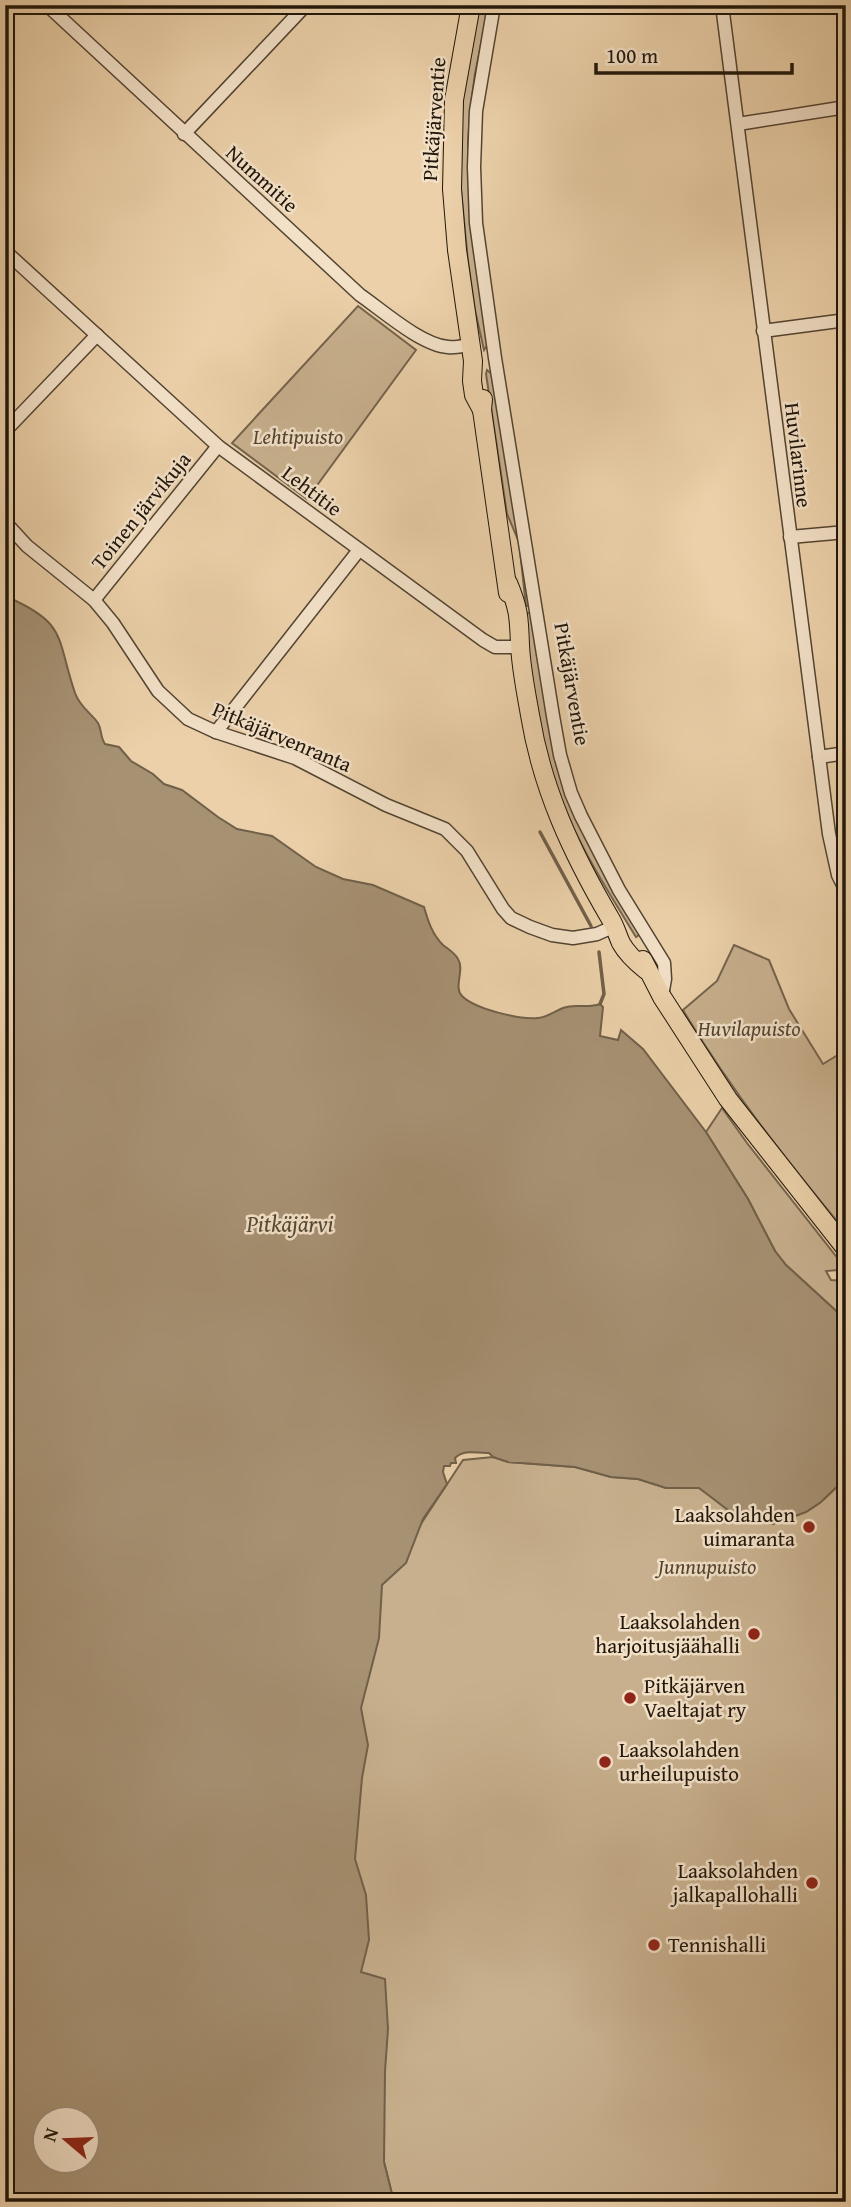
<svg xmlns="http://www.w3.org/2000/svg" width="851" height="2207" font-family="'Gentium Book Plus',serif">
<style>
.green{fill:#c8b08e;stroke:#74634c;stroke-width:2}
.water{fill:#a69173;stroke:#706049;stroke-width:2;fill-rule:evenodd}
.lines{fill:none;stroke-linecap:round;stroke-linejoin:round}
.stream{stroke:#706049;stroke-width:3.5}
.street-casing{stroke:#534432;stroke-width:15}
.primary-casing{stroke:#20160a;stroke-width:20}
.street{stroke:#f2e0c7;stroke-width:12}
.primary{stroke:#ebd0a9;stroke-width:18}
.poi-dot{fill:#8f2418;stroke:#f2e0c7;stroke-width:2.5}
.labels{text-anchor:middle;stroke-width:5;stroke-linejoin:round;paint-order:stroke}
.street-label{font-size:21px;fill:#20160a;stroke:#f2e0c7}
.park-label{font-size:21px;font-style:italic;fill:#524432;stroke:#f2e0c7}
.poi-label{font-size:21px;fill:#20160a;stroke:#f2e0c7;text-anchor:end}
.water-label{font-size:23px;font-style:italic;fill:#564734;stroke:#f2e0c7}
</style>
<rect width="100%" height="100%" fill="#ebd0a9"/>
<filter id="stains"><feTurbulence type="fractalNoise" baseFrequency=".00286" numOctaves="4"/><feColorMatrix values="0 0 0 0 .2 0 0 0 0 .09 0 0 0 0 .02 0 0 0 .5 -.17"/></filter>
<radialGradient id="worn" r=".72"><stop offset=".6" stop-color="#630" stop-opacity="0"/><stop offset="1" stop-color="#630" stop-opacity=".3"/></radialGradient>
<g class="green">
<polygon points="479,5 489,5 475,74 470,112 468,143 469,175 488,344 484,350 475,310 468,261 459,169 460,112"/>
<polygon points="358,306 416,350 307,499 232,443"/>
<polygon points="487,370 494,376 532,605 526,606 519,542 507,514 486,374"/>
<path d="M534 612 558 762 642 933 636 937C604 885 572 835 552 777 536 727 530 666 524 614Z"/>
<path d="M734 945 769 960 789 1009 823 1064 846 1050V1232C787 1161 730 1089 683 1010L717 981Z"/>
<polygon points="722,1108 747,1143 839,1260 838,1270 826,1271 831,1280 846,1281 846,1320 786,1265 775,1251 748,1199 706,1132"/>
<path d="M493 1457 508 1462 575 1467 611 1477 638 1479 666 1488 692 1486 699 1488 708 1494C724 1498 782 1518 793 1516 814 1513 831 1492 846 1478V2202H394L384 2162 301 1706 463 1460Z"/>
</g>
<path class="water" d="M5 596C68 623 56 637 75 693 80 707 90 712 98 723 102 730 100 737 105 744L119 747 131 761 153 774 164 784 182 790 218 817 237 829 272 836 316 867 343 879 373 885 424 907C428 921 432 934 443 945 448 949 455 953 458 959 465 970 453 987 462 996 475 1009 520 1020 538 1018 548 1017 555 1011 563 1008 576 1003 586 1009 600 1004L603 1007 600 1036 618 1040 621 1030 643 1049 706 1132 748 1199 775 1251 786 1265 846 1320V1478L821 1502 806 1512 773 1524 728 1510 699 1488H666L638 1479 611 1477 575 1467 508 1462 493 1457 489 1453C477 1454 465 1448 455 1458L456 1463H451L450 1466H444L443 1472 447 1484 423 1519 406 1563 382 1585 379 1638 361 1708 368 1745 362 1778 355 1859 366 1895 369 1940 361 1972 385 1979 388 2029 385 2071 384 2162 394 2202H5ZM46 2120H88V2162H46Z"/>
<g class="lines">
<g class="stream">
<polyline points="540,832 591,926"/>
<polyline points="599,952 604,994 600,1004"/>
</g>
<g class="street-casing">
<g id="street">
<path d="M47 5 360 295C382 310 421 345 448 347 455 348 463 346 471 345"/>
<polyline points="494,5 476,111 474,167 476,223 495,358 553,716 560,755 571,793 581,816 619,890 664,963 665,979 662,996"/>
<polyline points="722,5 829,834 838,875 846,891"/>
<polyline points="738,124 846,107"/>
<polyline points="184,134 306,5"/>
<polyline points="5,251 218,446 483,640 495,647 520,647"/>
<polyline points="763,331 846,320"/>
<polyline points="5,431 97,335"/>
<polyline points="5,522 27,546 94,600 113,623 158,691 188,719 216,732 295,758 386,805 445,829 467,851 503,909 511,918 530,927 552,935 573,938 597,934 615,926"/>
<polyline points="790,537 846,532"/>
<polyline points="94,600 218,446"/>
<polyline points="216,732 359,550"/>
<polyline points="819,757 846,753"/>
</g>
</g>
<g class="primary-casing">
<g id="primary">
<polyline points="471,5 454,100 452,189 457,250 473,361 472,381 474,395 482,410"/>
<polyline points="483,399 482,410 508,593"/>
<path d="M508 583C519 609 519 618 520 645 521 668 526 692 530 715 542 789 572 853 610 918 615 926 617 934 621 943 627 954 636 962 646 970"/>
<polyline points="643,960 662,997 728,1099 846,1249"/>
</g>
</g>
<use href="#street" class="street"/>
<use href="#primary" class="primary"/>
</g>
<g class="poi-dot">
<circle cx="809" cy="1527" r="7"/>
<circle cx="754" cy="1634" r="7"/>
<circle cx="630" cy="1698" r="7"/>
<circle cx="605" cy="1762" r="7"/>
<circle cx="812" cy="1883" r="7"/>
<circle cx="654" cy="1945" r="7"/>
</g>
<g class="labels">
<g class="street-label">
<text transform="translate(434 119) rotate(-86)" y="7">Pitkäjärventie</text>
<text transform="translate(262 179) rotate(42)" y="7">Nummitie</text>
<text transform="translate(798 455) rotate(83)" y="7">Huvilarinne</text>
<text transform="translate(312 491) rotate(37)" y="7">Lehtitie</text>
<text transform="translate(141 511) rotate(-51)" y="7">Toinen järvikuja</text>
<text transform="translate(572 684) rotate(80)" y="7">Pitkäjärventie</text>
<text transform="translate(282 737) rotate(23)" y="7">Pitkäjärvenranta</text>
</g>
<g class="park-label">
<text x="298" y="444">Lehtipuisto</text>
<text x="749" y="1036">Huvilapuisto</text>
<text x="707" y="1574">Junnupuisto</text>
</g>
<g class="poi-label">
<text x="795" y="1522">Laaksolahden<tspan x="795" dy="24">uimaranta</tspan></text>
<text x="740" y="1629">Laaksolahden<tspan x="740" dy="24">harjoitusjäähalli</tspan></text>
<text x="644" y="1693" text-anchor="start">Pitkäjärven<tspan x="644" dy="24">Vaeltajat ry</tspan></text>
<text x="619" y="1757" text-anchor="start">Laaksolahden<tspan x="619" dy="24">urheilupuisto</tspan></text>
<text x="798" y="1878">Laaksolahden<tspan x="798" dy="24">jalkapallohalli</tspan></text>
<text x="668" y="1952" text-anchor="start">Tennishalli</text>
</g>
<g class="water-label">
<text x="290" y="1232">Pitkäjärvi</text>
</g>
</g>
<rect width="851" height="2207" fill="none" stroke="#ebd0a9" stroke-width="28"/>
<rect x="7" y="7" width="837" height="2193" fill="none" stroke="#20160a" stroke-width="3.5"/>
<rect x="14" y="14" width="823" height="2179" fill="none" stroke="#20160a" stroke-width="2"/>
<g transform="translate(66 2140) rotate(289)"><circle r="33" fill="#f2e0c7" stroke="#9e8f7b" stroke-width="2"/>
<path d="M0-5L12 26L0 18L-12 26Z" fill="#8f2418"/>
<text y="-10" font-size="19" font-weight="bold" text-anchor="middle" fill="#20160a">N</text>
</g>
<path d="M596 63v10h196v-10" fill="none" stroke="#20160a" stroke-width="3.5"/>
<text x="606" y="63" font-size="21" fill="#20160a" stroke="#f2e0c7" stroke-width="5" paint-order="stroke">100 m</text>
<rect width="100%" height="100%" filter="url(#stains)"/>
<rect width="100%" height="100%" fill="url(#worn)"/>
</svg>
